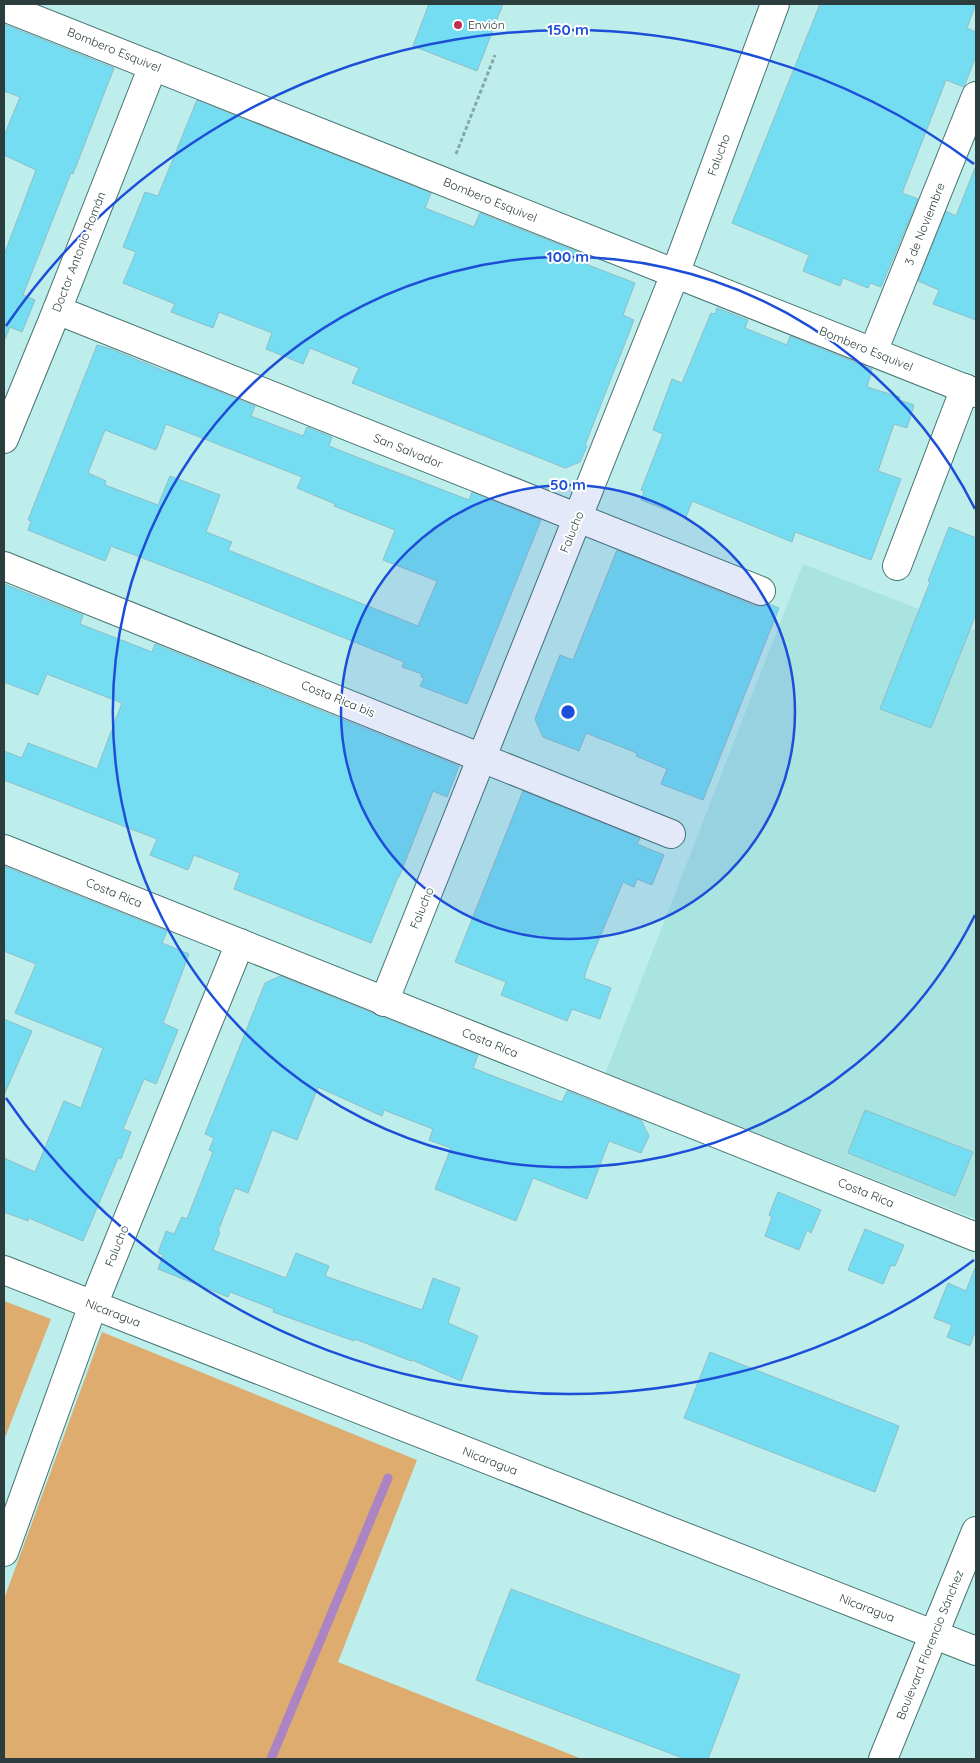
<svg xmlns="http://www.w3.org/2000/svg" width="980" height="1763" font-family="Quicksand,sans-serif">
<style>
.built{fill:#a9e4e1}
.green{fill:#ddac6e}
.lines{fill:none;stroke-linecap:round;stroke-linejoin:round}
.stream{stroke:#aa84c3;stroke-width:9}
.building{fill:#75ddf1;stroke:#8fbdc7;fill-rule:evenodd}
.street-casing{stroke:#467472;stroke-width:30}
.secondary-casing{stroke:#467472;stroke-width:30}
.path{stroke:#83a9a6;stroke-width:3;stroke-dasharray:4 2.5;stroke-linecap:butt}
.street{stroke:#fff;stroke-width:28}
.secondary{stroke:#fff;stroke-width:28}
.ring{fill:none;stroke:#1d4ed8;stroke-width:2.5}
.poi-dot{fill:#bf2f53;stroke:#fff;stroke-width:2}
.labels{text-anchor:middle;stroke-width:4;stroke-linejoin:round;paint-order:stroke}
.poi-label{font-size:12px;fill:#2b3e3d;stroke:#fff;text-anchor:start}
.street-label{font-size:12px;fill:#2b3e3d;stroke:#fff}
.centre{fill:#1d4ed8;stroke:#fff;stroke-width:2.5}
.ring-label{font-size:15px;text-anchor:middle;font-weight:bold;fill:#1d4ed8;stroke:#fff;stroke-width:4;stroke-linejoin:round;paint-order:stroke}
</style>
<rect width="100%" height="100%" fill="#bdeeeb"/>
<polygon class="built" points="803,564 976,631 976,1219 605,1074"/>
<g class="green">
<polygon points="4,1301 51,1319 4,1440"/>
<polygon points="102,1332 417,1460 338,1662 582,1759 4,1759 4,1599"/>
</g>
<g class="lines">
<polyline class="stream" points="271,1759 388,1478"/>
</g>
<g class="building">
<polygon points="429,4 503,4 477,71 413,46"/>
<polygon points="820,4 976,4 967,28 976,32 976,56 964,87 946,80 902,193 918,199 881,287 870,283 868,288 843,278 840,286 803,271 809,255 732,223"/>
<polygon points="4,24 114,68 73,174 71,173 23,295 35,300 22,332 10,327 5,339 4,339 4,255 36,170 4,155 4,136 20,97 4,91"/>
<polygon points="197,100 431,193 425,208 474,227 480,213 591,257 588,265 635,283 623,315 634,320 585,445 587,446 580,462 565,468 352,383 359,368 310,348 303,364 266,349 272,333 219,312 213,328 171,312 175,304 123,283 136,252 123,247 145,192 158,196"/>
<polygon points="975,168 976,169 976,320 933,304 939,290 918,281 946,211 956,216"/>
<polygon points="717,308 748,320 745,328 787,345 790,336 872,369 867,387 900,397 899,400 914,405 907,428 894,424 878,471 901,479 871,560 795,532 792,542 692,501 686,517 641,500 644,491 641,490 663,434 653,430 672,379 682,383 711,313 715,314"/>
<path d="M97 345 111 349 167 372 168 371 255 406 251 416 303 436 307 427 332 437 329 446 354 456 469 500 472 492 541 520 467 704 420 686 424 678 421 677 422 674 402 667 404 662 208 583 111 546 105 561 28 530 31 521 28 520ZM166 424 302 477 297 488 335 504 334 506 395 530 383 560 437 581 418 626 228 550 232 542 206 532 220 495 170 476 158 505 105 485 106 481 88 473 105 430 156 450Z"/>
<polygon points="949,527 976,538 976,614 931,728 880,709 930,582 928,581"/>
<polygon points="617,550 755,606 763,606 769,604 779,608 703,800 661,784 667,769 636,756 637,753 586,733 579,751 543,737 535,719 560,655 573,660"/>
<polygon points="4,584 83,615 80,624 152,652 155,644 459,766 447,797 433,791 399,877 398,877 371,943 234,889 240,873 194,855 188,870 150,855 157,839 4,780 4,751 22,758 28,743 97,769 122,703 47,674 38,695 4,682"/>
<polygon points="523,791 640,838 637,844 664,855 652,885 637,879 634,887 623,882 589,963 584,978 611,988 600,1019 572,1009 567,1021 501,995 506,982 455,962"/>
<polygon points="4,866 167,931 162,943 189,954 163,1023 178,1030 156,1084 144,1079 123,1129 131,1132 121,1159 118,1158 83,1241 29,1218 28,1221 4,1212 4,1158 35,1172 64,1101 81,1108 103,1048 15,1013 36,964 4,951"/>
<polygon points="280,976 478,1055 473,1068 498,1078 562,1102 567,1091 641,1120 649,1136 641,1153 609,1141 587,1199 533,1178 516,1221 435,1189 451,1148 429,1140 433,1129 384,1110 382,1116 318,1087 297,1140 272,1130 248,1193 235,1188 218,1231 220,1232 213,1250 286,1278 296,1253 329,1266 325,1276 422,1310 433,1278 460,1288 448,1323 478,1336 461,1381 412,1360 411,1361 355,1339 354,1341 273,1312 274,1309 230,1292 228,1297 158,1269 163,1255 158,1253 166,1231 174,1234 182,1217 187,1219 213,1152 209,1150 214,1138 205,1134 265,983"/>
<polygon points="4,1019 32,1031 4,1095"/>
<polygon points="865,1110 973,1152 955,1196 848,1153"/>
<polygon points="778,1192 821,1210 811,1233 807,1230 799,1250 765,1236 772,1217 769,1215"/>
<polygon points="865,1229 904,1245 895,1266 891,1265 883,1284 848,1270"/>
<polygon points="975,1268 976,1268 976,1335 974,1334 970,1346 947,1337 952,1325 934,1318 948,1283 966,1291"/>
<polygon points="710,1352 899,1426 875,1492 684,1418"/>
<polygon points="511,1589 740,1675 708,1759 685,1759 476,1680"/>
</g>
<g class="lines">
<g class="street-casing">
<g id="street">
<polyline points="57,310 761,591"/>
<polyline points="873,352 976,96"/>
<polyline points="4,439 57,310 153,66"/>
<polyline points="4,566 671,834"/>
<polyline points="897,566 965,388"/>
<polyline points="4,849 976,1237"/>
<polyline points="384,1002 675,274 775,4"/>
<polyline points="4,1270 976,1651"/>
<polyline points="4,1552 93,1305 240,943"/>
</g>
</g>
<g class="secondary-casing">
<g id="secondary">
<polyline points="4,7 976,393"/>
<polyline points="883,1759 976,1531"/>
</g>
</g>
<polyline class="path" points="456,154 495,55"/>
<use href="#street" class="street"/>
<use href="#secondary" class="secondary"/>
</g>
<circle cx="568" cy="712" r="227" fill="#1d4ed8" fill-opacity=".12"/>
<g class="ring">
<circle cx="568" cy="712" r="227"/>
<path d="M975 915A455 455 0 1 1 975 509"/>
<path d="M974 1260A682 682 0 0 1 6 1098M6 326A682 682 0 0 1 974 164"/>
</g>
<circle class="poi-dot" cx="458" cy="25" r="5"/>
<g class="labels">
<g class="poi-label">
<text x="468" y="29">Envión</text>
</g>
<g class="street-label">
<text transform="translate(114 50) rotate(22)" y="4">Bombero Esquivel</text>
<text transform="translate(719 155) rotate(-70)" y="4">Falucho</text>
<text transform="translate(490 200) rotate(22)" y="4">Bombero Esquivel</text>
<text transform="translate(925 224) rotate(-68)" y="4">3 de Noviembre</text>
<text transform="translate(79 252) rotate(-69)" y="4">Doctor Antonio Román</text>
<text transform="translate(866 349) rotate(22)" y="4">Bombero Esquivel</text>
<text transform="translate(408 451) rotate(22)" y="4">San Salvador</text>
<text transform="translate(572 532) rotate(-68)" y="4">Falucho</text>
<text transform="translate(338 699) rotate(22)" y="4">Costa Rica bis</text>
<text transform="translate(114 893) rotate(22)" y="4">Costa Rica</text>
<text transform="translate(422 908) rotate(-68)" y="4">Falucho</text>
<text transform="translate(490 1043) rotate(22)" y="4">Costa Rica</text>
<text transform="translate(866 1193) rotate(22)" y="4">Costa Rica</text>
<text transform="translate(117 1246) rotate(-68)" y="4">Falucho</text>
<text transform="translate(113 1313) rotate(21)" y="4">Nicaragua</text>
<text transform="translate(490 1461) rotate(21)" y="4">Nicaragua</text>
<text transform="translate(867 1608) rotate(21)" y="4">Nicaragua</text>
<text transform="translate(930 1645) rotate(-68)" y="4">Boulevard Florencio Sánchez</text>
</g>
</g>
<circle cx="568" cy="712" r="8" class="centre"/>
<g class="ring-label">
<text x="568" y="35">150 m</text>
<text x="568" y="262">100 m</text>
<text x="568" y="490">50 m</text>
</g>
<rect width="980" height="1763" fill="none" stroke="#2b3e3d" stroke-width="10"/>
</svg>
